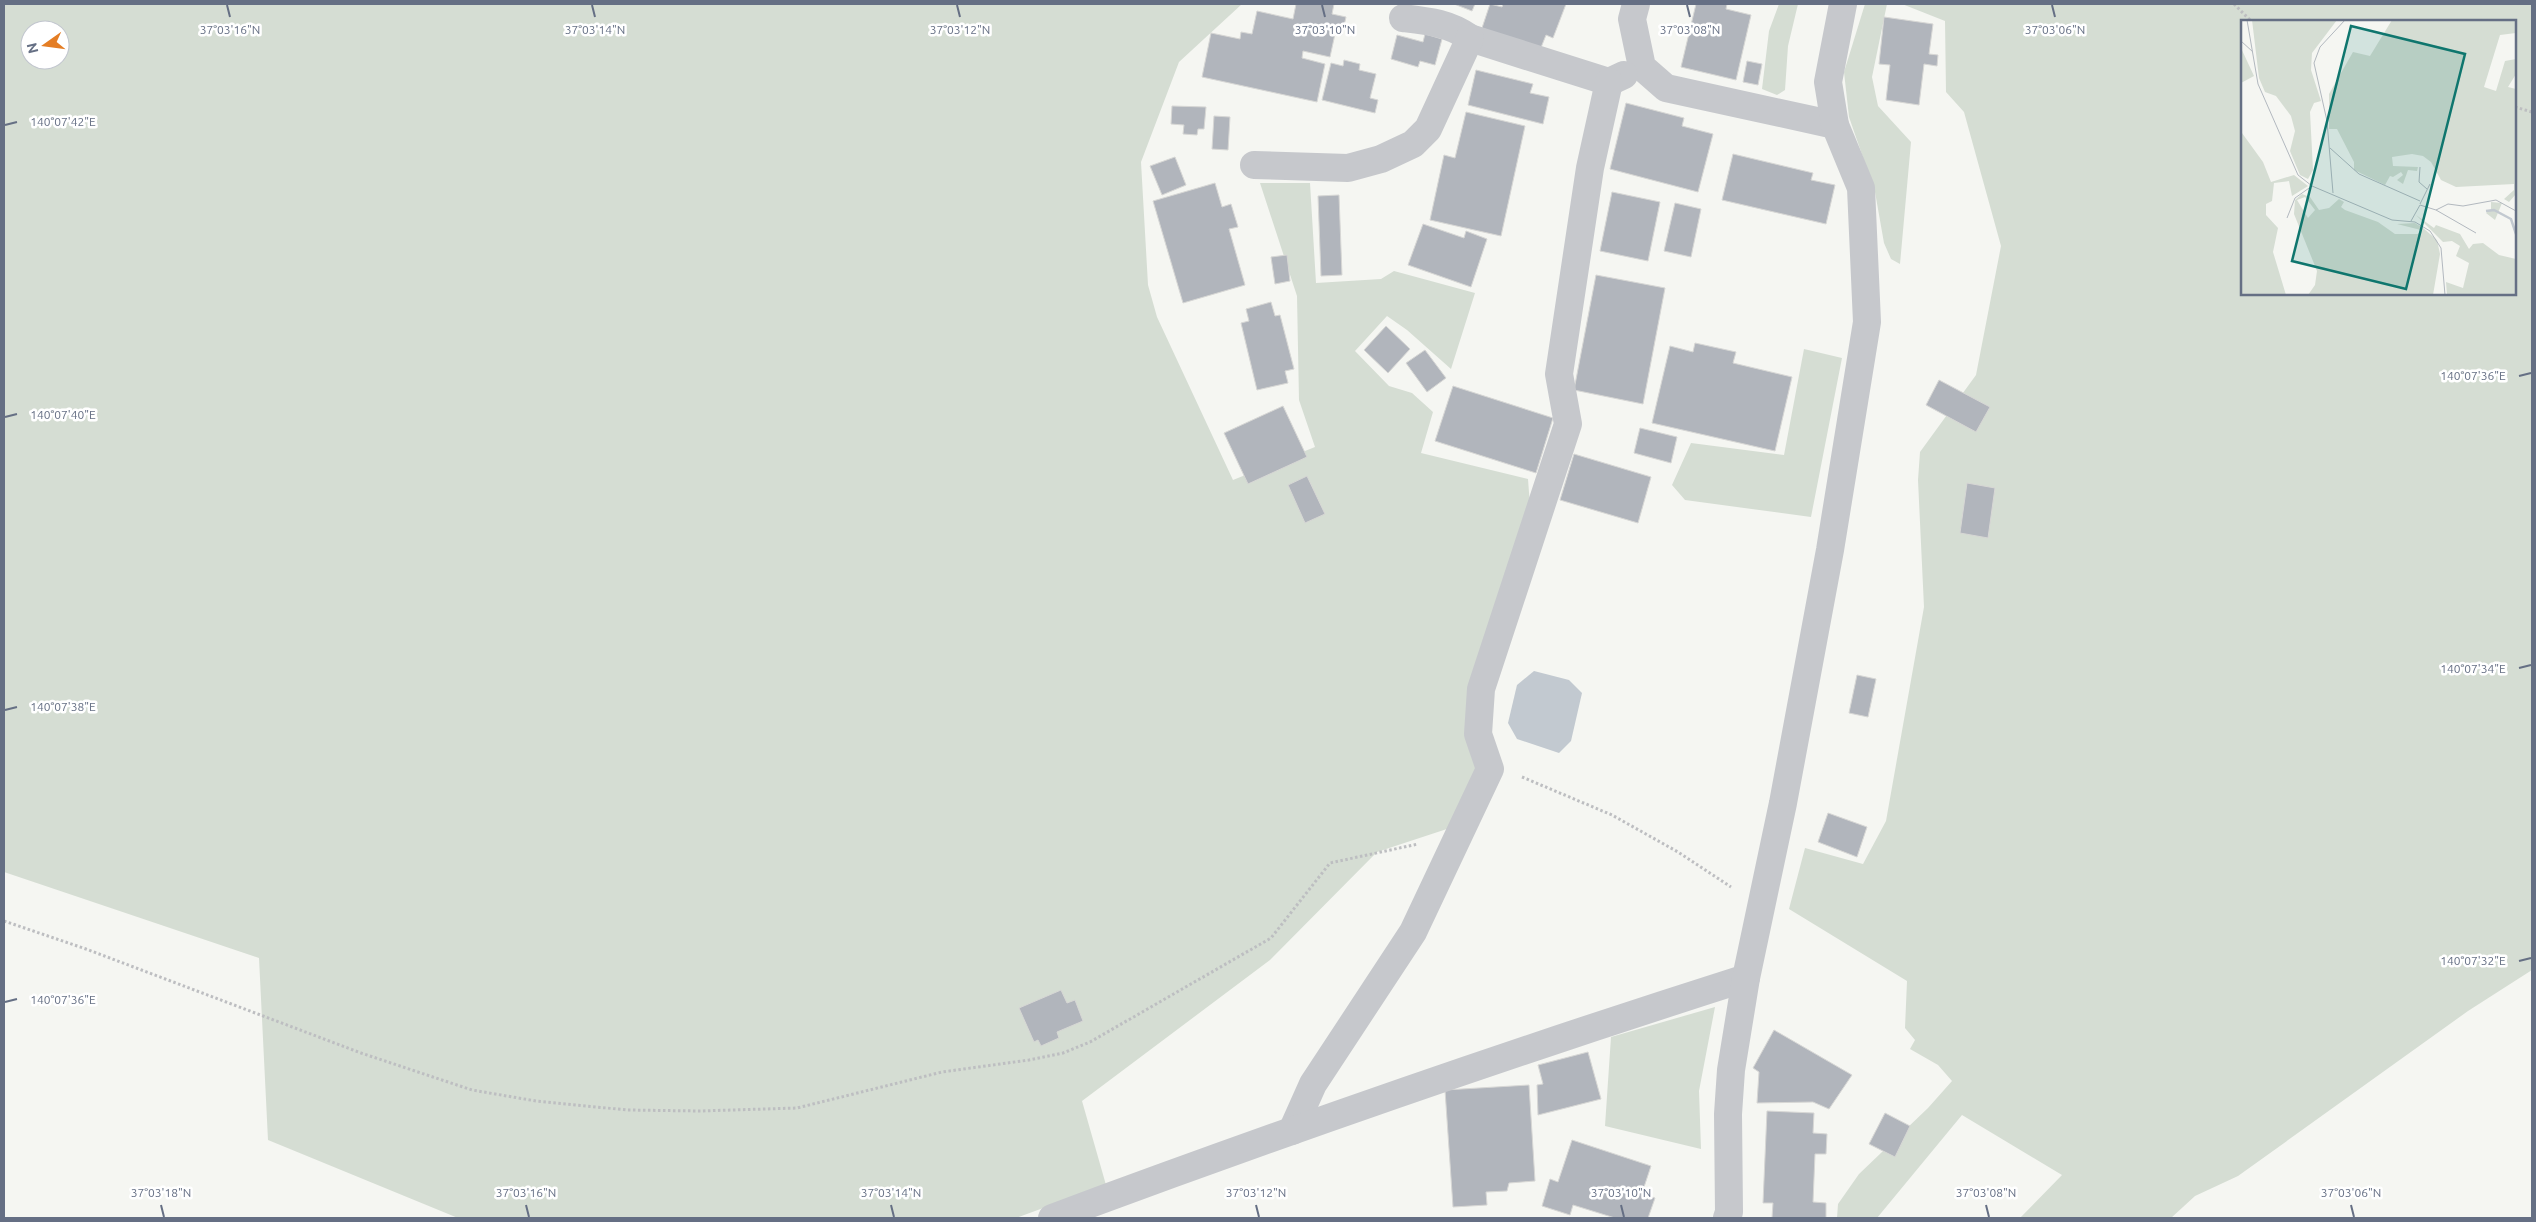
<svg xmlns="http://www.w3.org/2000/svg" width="2536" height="1222" font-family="Ubuntu,sans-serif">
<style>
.green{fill:#d5ddd3;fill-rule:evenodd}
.water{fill:#c2c9d0}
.building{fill:#b1b5bc;stroke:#d7d7d5}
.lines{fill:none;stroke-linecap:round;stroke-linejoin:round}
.path{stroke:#bdbec1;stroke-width:3;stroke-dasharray:2.5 2.5;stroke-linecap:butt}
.minor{stroke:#c6c8cc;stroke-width:28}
.ticks{fill:none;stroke:#656f84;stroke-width:2}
.inset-river{fill:none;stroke:#c2c9d0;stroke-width:2.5}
.inset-road{fill:none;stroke:#b2b8bf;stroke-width:1}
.view{fill:#0f766e;fill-opacity:0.15;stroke:#0f766e;stroke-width:2.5}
.inset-edge{fill:none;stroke:#656f84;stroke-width:2.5}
.ticks-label{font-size:12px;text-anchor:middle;fill:#656f84;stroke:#fff;stroke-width:5;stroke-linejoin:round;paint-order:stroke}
</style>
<rect width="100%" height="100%" fill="#f5f6f2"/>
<g class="green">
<path d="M4 4H1242L1179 62 1141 162 1148 285 1157 317 1233 480 1315 447 1299 400 1297 296 1260 183H1310L1316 283 1381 279 1394 271 1475 293 1451 369 1407 330 1387 316 1355 351 1389 386 1412 393 1433 412 1421 453 1528 479 1530 506 1478 773 1456 826 1377 852 1270 960 1082 1101 1106 1185 1016 1218H458L268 1140 259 958 4 872ZM30 30H60V60H30Z"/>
<polygon points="1779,4 1798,4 1788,46 1785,90 1777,95 1762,89 1769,31"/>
<polygon points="1865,4 1887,4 1872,77 1878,106 1911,142 1900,264 1891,259 1884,243 1875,192 1849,117 1844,72"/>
<path d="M1902 4H2532V970L2468 1011 2238 1176 2195 1196 2171 1218H2020L2062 1175 1962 1115 1877 1218H1837L1838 1204 1859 1174 1928 1108 1952 1081 1938 1065 1910 1049 1915 1040 1905 1028 1907 981 1789 909 1805 848 1863 864 1886 821 1924 607 1918 480 1920 452 1976 375 2001 246 1964 112 1946 92 1945 21ZM2242 21H2515V294H2242Z"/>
<polygon points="1804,349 1842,358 1811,517 1685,500 1672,485 1691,443 1784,455"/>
<polygon points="1715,1007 1699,1091 1701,1149 1605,1126 1611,1037"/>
</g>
<polygon class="water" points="1534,671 1569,680 1582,693 1571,741 1559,753 1517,739 1508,723 1517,685"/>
<g class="building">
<polygon points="1296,4 1334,4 1332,14 1346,17 1342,35 1335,34 1330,57 1303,51 1302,58 1325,64 1317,102 1202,77 1211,33 1240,39 1241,32 1252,34 1257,11 1293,19"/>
<polygon points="1454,4 1475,4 1472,11"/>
<polygon points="1490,4 1502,7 1503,4 1566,4 1553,38 1546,35 1540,50 1482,28"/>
<polygon points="1696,4 1727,4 1726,9 1751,15 1736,80 1681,67"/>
<polygon points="1884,17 1933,24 1929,54 1938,55 1937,66 1924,64 1919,105 1886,100 1890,65 1879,64"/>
<polygon points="1425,34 1442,39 1435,65 1420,61 1418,67 1391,59 1397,35 1423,42"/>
<polygon points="1344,60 1360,64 1359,70 1376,74 1370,98 1378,100 1375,113 1322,100 1331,63 1343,66"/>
<polygon points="1747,61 1762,64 1758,85 1743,82"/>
<polygon points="1476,70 1533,84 1530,93 1549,97 1543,124 1468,105"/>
<polygon points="1626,103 1684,118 1682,126 1713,134 1698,192 1610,169"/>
<polygon points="1172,106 1206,107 1204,129 1198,129 1197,135 1183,134 1184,125 1171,124"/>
<polygon points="1466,112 1525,126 1501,236 1430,220 1444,155 1455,158"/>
<polygon points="1214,116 1230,117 1228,150 1212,149"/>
<polygon points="1733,154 1813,173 1811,180 1835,185 1826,224 1722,200"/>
<polygon points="1175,157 1186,185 1162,195 1150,166"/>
<polygon points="1215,183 1222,207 1231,204 1238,227 1229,229 1245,285 1183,303 1153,201"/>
<polygon points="1612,192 1660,202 1648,261 1600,251"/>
<polygon points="1339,195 1342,275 1321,276 1318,196"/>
<polygon points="1675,203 1701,209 1691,257 1664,251"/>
<polygon points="1423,224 1464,238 1466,231 1487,239 1471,287 1408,265"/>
<polygon points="1287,255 1290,281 1275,284 1271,257"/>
<polygon points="1596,275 1665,288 1643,404 1574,390"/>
<polygon points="1271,302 1275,316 1280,315 1294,369 1285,371 1288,383 1257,390 1241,323 1249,321 1246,309"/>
<polygon points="1386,326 1410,349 1388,373 1364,350"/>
<polygon points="1695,343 1736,352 1733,363 1792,377 1775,451 1652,423 1670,346 1693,352"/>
<polygon points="1425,350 1446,378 1427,392 1406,363"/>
<polygon points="1939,380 1990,407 1976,432 1926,405"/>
<polygon points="1453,386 1553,418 1536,473 1435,441"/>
<polygon points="1283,406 1307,457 1248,484 1224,433"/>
<polygon points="1640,428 1677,437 1671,463 1634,453"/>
<polygon points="1574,454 1651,477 1638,523 1560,500"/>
<polygon points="1307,476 1325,514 1305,523 1288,485"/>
<polygon points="1967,483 1995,488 1988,538 1960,533"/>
<polygon points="1857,675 1876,679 1868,717 1849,713"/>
<polygon points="1828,813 1867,827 1857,857 1818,842"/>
<polygon points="1061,990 1067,1003 1075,1000 1083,1021 1057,1032 1059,1038 1041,1046 1038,1040 1034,1042 1019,1008"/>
<polygon points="1774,1030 1852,1075 1829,1109 1813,1102 1757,1103 1759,1072 1753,1068"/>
<polygon points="1588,1052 1601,1099 1538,1115 1537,1085 1543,1084 1538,1065"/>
<polygon points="1529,1085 1535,1181 1509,1183 1507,1191 1486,1192 1487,1205 1453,1207 1445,1090"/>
<polygon points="1767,1111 1814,1113 1813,1133 1827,1134 1826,1154 1815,1154 1813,1202 1826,1203 1826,1218 1772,1218 1773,1203 1763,1203"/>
<polygon points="1885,1113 1910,1126 1895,1157 1869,1144"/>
<polygon points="1572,1140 1651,1166 1642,1193 1655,1198 1648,1218 1615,1218 1573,1205 1570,1215 1542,1206 1550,1179 1558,1182"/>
</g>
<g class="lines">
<g class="path">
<polyline points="2234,4 2251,21"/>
<polyline points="2515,107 2532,112"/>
<polyline points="1522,777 1612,815 1678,852 1731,887"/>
<polyline points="4,921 86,949 361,1053 472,1090 536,1101 627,1110 700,1111 797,1108 942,1072 1029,1060 1063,1053 1090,1042 1271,938 1330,863 1418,844"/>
</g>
<g class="minor">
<polyline points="1636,4 1632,19 1642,67 1666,88 1835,125"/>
<path d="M1403 18C1428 21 1449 23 1470 38L1609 82 1624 75"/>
<polyline points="1254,165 1348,168 1381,159 1413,144 1428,129 1470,38"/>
<polyline points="1292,1131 1313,1084 1413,932 1490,769 1478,734 1481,689 1568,424 1559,374 1590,168 1609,82"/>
<path d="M1052 1218C1281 1133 1513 1052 1746 978"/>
<polyline points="1727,1218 1729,1212 1728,1114 1731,1070 1746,978 1783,803 1830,550 1867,322 1861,188 1835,125 1828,82 1843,4"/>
</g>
</g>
<path class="ticks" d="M227 5 230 17M592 5 595 17M957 5 960 17M1322 5 1325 17M1687 5 1690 17M2052 5 2055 17M5 125 17 122M2519 376 2531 373M5 417 17 414M2519 668 2531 665M5 710 17 707M2519 961 2531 958M5 1002 17 999M161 1205 164 1217M526 1205 529 1217M891 1205 894 1217M1256 1205 1259 1217M1621 1205 1624 1217M1986 1205 1989 1217M2351 1205 2354 1217"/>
<g transform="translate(2241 20)">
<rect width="275" height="275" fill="#f5f6f2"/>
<path d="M11 0H96L71 33 70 50 80 81 73 83 69 92 72 150 67 159 59 155 49 131 54 111 50 96 35 76 24 72 18 58ZM151 0H275V13L259 15 243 67 255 71 264 41 275 39V54L267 67 275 69V174L268 182 263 179 273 170V164L215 167 200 160 190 142 182 136 171 134 151 137 152 146 177 147 176 151 167 150 162 164 156 160 162 155 160 152 152 157 149 156 144 165 113 150V142L96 109H88V74L112 32 129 36ZM0 28 13 56 0 63ZM0 102 1 113 22 142 30 162 53 155 67 166 51 176 48 161 33 163 31 181 25 184V195L37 208 32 232 45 275H0ZM61 174 69 177 78 190 88 188 98 179 103 182 100 187 104 190 137 202 154 214H177L180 210 156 204 174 203 182 208 196 220 199 234 192 275H67L74 265 76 251 53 194 54 180ZM64 177 74 190 67 198 56 180ZM250 182 261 183 254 200 245 193 250 189ZM175 195 193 208 195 205 219 214 228 229 232 224 242 223 258 235 275 239V275H206L205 262 222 268 228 243 215 236 219 226 211 221 202 222Z" fill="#d5ddd3" fill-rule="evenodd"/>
<path class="inset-river" d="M245 191 253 190 270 199 275 214"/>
<path class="inset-road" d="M6 0 17 64 57 155 71 166 151 200 174 202 189 211 200 228 204 275M0 21 12 32M89 128 118 154 179 181M179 147 178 162 186 169M92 173 86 101 73 43 79 27 104 0M179 184 189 164M195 190 235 213M46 198 54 178 71 166M170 201 179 185 195 190 207 184 222 186 255 180 275 191"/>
<path class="view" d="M110 6 224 34 165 269 51 241Z"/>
<rect width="275" height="275" class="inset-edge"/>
</g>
<g class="ticks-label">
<text x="230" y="34">37°03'16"N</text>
<text x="595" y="34">37°03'14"N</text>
<text x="960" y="34">37°03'12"N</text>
<text x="1325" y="34">37°03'10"N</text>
<text x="1690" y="34">37°03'08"N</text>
<text x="2055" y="34">37°03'06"N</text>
<text x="63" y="126">140°07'42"E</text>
<text x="2473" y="380">140°07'36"E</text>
<text x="63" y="419">140°07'40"E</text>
<text x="2473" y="673">140°07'34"E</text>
<text x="63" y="711">140°07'38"E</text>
<text x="2473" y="965">140°07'32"E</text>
<text x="63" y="1004">140°07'36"E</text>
<text x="161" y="1197">37°03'18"N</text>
<text x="526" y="1197">37°03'16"N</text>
<text x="891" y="1197">37°03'14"N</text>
<text x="1256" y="1197">37°03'12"N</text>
<text x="1621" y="1197">37°03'10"N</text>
<text x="1986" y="1197">37°03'08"N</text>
<text x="2351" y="1197">37°03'06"N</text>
</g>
<rect width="2536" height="1222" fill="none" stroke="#656f84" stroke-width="10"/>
<g transform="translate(45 45) rotate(256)"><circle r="24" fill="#ffffff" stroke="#c1c5ce"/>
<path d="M0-4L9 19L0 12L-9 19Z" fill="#e47d24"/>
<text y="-8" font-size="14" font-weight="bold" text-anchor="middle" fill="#656f84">N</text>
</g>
</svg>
